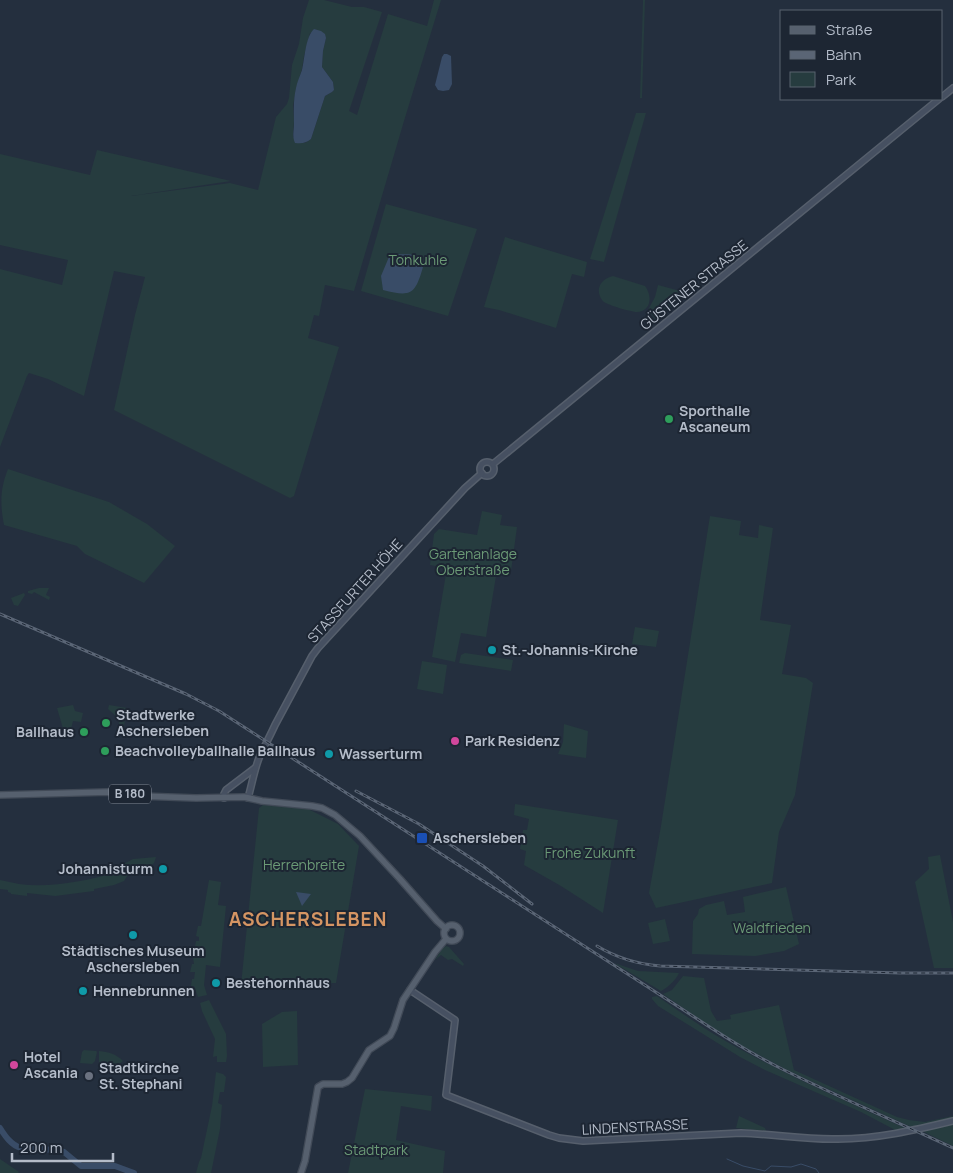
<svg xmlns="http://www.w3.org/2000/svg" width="953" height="1173" font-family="Manrope,sans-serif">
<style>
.green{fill:#263c3f;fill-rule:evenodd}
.water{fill:#394c67}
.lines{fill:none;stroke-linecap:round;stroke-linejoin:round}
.stream{stroke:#394c67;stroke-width:1}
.river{stroke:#394c67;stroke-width:6}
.secondary-casing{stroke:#565f6c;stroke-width:8}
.primary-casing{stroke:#414a57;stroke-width:8}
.secondary{stroke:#465061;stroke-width:5}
.primary{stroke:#56606e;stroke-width:5.5}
.rail-casing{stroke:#5a6575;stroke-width:3}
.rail{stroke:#1d2633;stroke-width:1;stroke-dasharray:4;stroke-linecap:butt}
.leisure-dot{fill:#2e9e5b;stroke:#1d2633;stroke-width:2}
.culture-dot{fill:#0f9aa8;stroke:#1d2633;stroke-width:2}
.hotel-dot{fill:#d1479c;stroke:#1d2633;stroke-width:2}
.transit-dot{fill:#1a4fb4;stroke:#1d2633;stroke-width:2}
.worship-dot{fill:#6b7280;stroke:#1d2633;stroke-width:2}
.labels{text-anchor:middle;stroke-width:4;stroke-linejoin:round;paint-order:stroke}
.shield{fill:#1d2633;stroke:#878f9c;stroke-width:1}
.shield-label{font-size:12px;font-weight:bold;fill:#b4bcc9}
.park-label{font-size:14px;fill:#6b9a76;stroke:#1d2633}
.street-label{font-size:14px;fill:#b4bcc9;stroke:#1d2633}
.poi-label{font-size:14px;font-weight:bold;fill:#b4bcc9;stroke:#1d2633;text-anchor:start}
.district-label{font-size:19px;font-weight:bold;letter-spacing:1px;fill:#d59563;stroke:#1d2633}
</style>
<rect width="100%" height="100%" fill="#242f3e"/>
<g class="green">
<path d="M309 0H324L352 7H364L382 12 349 111 357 115 388 14 427 26 434 0H441L404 121 354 291 325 285 319 316 314 315 308 338 339 347 294 496 290 498 114 410 135 315 145 277 114 271 84 396 48 379 29 373 27 376 0 447V269L62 285 68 260 0 245V154L90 175 97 150 231 181 131 196 230 183 258 190 276 117 287 104 289 98 292 65 299 44 303 18ZM310 33 326 38 323 51 322 67 333 82 334 90 332 92 325 96 311 139 305 143 293 137 294 121 293 106 296 89 302 69 304 56Z"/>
<polygon points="643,0 645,0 642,98 640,98"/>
<polygon points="636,113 646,113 604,262 590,259"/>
<polygon points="386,204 477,229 448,316 361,291"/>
<polygon points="505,237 587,262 584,277 572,274 556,328 499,310 484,307"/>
<path d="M613 276 645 286C652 295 652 311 637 312 631 312 608 305 604 302 600 299 598 292 599 288 601 281 606 278 613 276Z"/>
<polygon points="658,285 680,291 685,296 656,320 648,310 655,297"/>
<path d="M8 469 109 502 147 524 175 546 144 583 85 554 77 546 4 525C0 504 0 489 8 469Z"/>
<polygon points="482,511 502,515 500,525 517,527 511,571 497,570 486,637 461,633 455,662 432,657 447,568 430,565 434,534 439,529 477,535"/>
<polygon points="710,516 741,521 739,535 758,538 759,525 773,528 760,620 791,625 782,674 806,678 813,683 795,795 779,832 772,883 656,908 649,893 661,826"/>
<polygon points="39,588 49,588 46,595 50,597 49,600 34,592 32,594 28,593 28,591"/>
<polygon points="24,593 25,595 18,606 14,605 11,598"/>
<polygon points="635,627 659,631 656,647 632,644"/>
<polygon points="465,653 513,660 511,671 459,663 461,655"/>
<polygon points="422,661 447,665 443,694 417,689"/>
<polygon points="73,705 75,711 83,713 81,722 73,721 70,733 64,732 57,708"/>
<polygon points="109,705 127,708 124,726 120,726 117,717 108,709"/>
<polygon points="564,724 588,731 586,758 558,754 563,742"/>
<polygon points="515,804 618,820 603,913 561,886 524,865 526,851 520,849 523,830 527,830 529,819 514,815"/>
<polygon points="263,805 308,809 338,824 359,846 336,983 241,985 259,808"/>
<polygon points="940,855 953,922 953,968 934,968 915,882 929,869 928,857"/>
<path d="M156 857 154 863 149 867 138 868 131 870 124 881 114 885 94 889V891L55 896 27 893V896L11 894V893L8 892V890L0 889V880C6 881 13 883 19 884 50 888 85 881 115 873L114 869 133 859Z"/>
<polygon points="209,880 221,882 218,905 226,906 220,967 206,965 204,985 207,995 198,997 194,986 191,986 192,979 194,979 195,972 190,972 192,964 194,964 193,957 196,941 199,941 199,937 196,936 198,926 201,926"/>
<polygon points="786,887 799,944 784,951 755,956 692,954 693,921 698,914 699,909 706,905 724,901 727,915 745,912 743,897"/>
<polygon points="665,919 670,941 653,944 648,923"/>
<polygon points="446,946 449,947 464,964 463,966 452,959 448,960 441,955 435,960 442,949"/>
<path d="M614 963 638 971 679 973C675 981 668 987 661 991Z"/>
<polygon points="683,976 704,978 711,1011 717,1021 731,1019 730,1015 779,1005 794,1070 897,1117 909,1120 925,1122 953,1116 953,1120 914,1128 900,1122 789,1071 733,1041 714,1029 663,994 672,990"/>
<path d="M657 996C683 1014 710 1033 738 1048 793 1078 850 1103 907 1129L897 1131 861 1112 765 1070 740 1057 658 1006 652 999V997Z"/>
<polygon points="209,1000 226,1034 227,1056 226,1062 217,1062 217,1056 213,1057 215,1039 202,1011 200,1003"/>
<polygon points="297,1011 298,1065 263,1067 262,1024 282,1012"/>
<polygon points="84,1050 96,1051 97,1052 95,1061 92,1064 80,1063 82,1052"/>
<path d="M99 1051C109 1052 116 1054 123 1061L111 1071 106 1069 99 1062Z"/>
<polygon points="216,1072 223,1074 226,1077 224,1092 220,1092 218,1103 222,1105 220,1129 211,1173 196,1173 199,1162 201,1158 212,1106"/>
<polygon points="365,1089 432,1096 431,1111 401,1106 396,1140 445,1151 443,1173 348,1173"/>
<polygon points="739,1116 765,1128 766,1131 736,1128"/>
<polygon points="953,1124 953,1146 922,1131"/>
<polygon points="0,1159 19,1172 18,1173 0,1173"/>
</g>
<g class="water">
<path d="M314 29 321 31 325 34 326 38 323 51 322 67 333 82 334 90 332 92 325 96 311 139C306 143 302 144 295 143 292 136 294 131 294 124 294 112 293 101 296 88 297 82 300 76 302 70 305 58 305 38 314 29Z"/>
<polygon points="444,54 447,54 451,56 452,84 449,90 443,91 438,90 435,85 442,57"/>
<path d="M396 254C413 255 415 251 423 267 415 295 411 297 383 290L381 276 389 257Z"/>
<polygon points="296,892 311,894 302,906"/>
</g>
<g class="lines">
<polyline class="stream" points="727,1159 743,1166 765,1171 771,1166 791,1167 801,1164 816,1169 819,1173"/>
<path class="river" d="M0 1128C5 1136 11 1145 21 1148L56 1150 64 1152 81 1166H115L134 1173"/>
<g class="secondary-casing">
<g id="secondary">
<polyline points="942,97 953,88"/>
<circle cx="487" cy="469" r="7"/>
<polyline points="493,464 939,99"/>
<polyline points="224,798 224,794 226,790 255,768"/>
<path d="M248 798C252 784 254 771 259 758 264 747 270 736 275 725L312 656 318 648 465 488 482 473"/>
<path d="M410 990 455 1020 446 1095 549 1135 559 1138 583 1141 741 1133C774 1134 806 1140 838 1139 877 1139 916 1130 953 1121"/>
</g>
</g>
<g class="primary-casing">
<g id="primary">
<polyline points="0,795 108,792 140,796 196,798 244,797 262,801 312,806 322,808 335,815 360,836 400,879 437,921 446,929"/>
<circle cx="452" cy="933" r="8"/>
<polyline points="301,1173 305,1161 318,1087 323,1084 342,1084 347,1082 352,1078 369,1050 390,1036 394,1028 403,1000 435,952 446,939"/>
</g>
</g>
<use href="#secondary" class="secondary"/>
<use href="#primary" class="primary"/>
<g class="rail-casing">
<g id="rail">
<path d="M0 614 186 694 219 711 682 1009C714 1030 746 1051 780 1068 836 1096 895 1121 953 1148"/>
<polyline points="356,791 419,824 483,866 532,904"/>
<path d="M597 946C617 958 636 964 660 966L900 973H953"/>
</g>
</g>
<use href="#rail" class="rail"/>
</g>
<g class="leisure-dot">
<circle cx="669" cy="419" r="5"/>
<circle cx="106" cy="723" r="5"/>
<circle cx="84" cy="732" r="5"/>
<circle cx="105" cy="751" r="5"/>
</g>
<g class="culture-dot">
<circle cx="492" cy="650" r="5"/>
<circle cx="329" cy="754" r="5"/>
<circle cx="163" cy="869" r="5"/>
<circle cx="133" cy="935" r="5"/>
<circle cx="216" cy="983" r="5"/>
<circle cx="83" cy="991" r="5"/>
</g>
<g class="hotel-dot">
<circle cx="455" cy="741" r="5"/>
<circle cx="14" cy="1065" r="5"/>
</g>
<rect class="transit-dot" x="416" y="832" width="12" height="12" rx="2.5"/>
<circle class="worship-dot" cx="89" cy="1076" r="5"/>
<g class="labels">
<rect class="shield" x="109" y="784.5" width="42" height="19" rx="4"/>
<g class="shield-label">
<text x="130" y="798">B 180</text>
</g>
<g class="park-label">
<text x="418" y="265">Tonkuhle</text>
<text x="473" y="559">Gartenanlage<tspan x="473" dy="16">Oberstraße</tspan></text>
<text x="590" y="858">Frohe Zukunft</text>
<text x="304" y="870">Herrenbreite</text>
<text x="772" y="933">Waldfrieden</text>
<text x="376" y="1155">Stadtpark</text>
</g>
<g class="street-label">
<text transform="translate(694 285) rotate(-39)" y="5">GÜSTENER STRASSE</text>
<text transform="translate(355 591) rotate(-48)" y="5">STASSFURTER HÖHE</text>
<text transform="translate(635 1127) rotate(-3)" y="5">LINDENSTRASSE</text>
</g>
<g class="poi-label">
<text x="679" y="416">Sporthalle<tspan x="679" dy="16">Ascaneum</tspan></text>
<text x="502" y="655">St.-Johannis-Kirche</text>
<text x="116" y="720">Stadtwerke<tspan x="116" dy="16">Aschersleben</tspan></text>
<text x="74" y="737" text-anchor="end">Ballhaus</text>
<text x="465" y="746">Park Residenz</text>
<text x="115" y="756">Beachvolleyballhalle Ballhaus</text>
<text x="339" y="759">Wasserturm</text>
<text x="433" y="843">Aschersleben</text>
<text x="153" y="874" text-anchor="end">Johannisturm</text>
<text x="133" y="956" text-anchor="middle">Städtisches Museum<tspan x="133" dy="16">Aschersleben</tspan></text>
<text x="226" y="988">Bestehornhaus</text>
<text x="93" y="996">Hennebrunnen</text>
<text x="24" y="1062">Hotel<tspan x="24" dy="16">Ascania</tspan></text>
<text x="99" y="1073">Stadtkirche<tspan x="99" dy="16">St. Stephani</tspan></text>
</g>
<g class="district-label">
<text x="308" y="926">ASCHERSLEBEN</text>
</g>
</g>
<rect x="780" y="10" width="162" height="90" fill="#1d2633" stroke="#59626f"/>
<rect x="790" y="26" width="25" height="8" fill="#56606e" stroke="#59626f"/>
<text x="826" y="35" font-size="15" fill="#b4bcc9">Straße</text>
<rect x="790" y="51" width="25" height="8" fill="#5a6575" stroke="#59626f"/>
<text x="826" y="60" font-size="15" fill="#b4bcc9">Bahn</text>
<rect x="790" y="72" width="25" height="15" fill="#263c3f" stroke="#59626f"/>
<text x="826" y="85" font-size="15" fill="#b4bcc9">Park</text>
<path d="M12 1153v8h101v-8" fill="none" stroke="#b4bcc9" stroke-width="2.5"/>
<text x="20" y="1153" font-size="15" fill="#b4bcc9" stroke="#1d2633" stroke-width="4" paint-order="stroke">200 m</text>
</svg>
